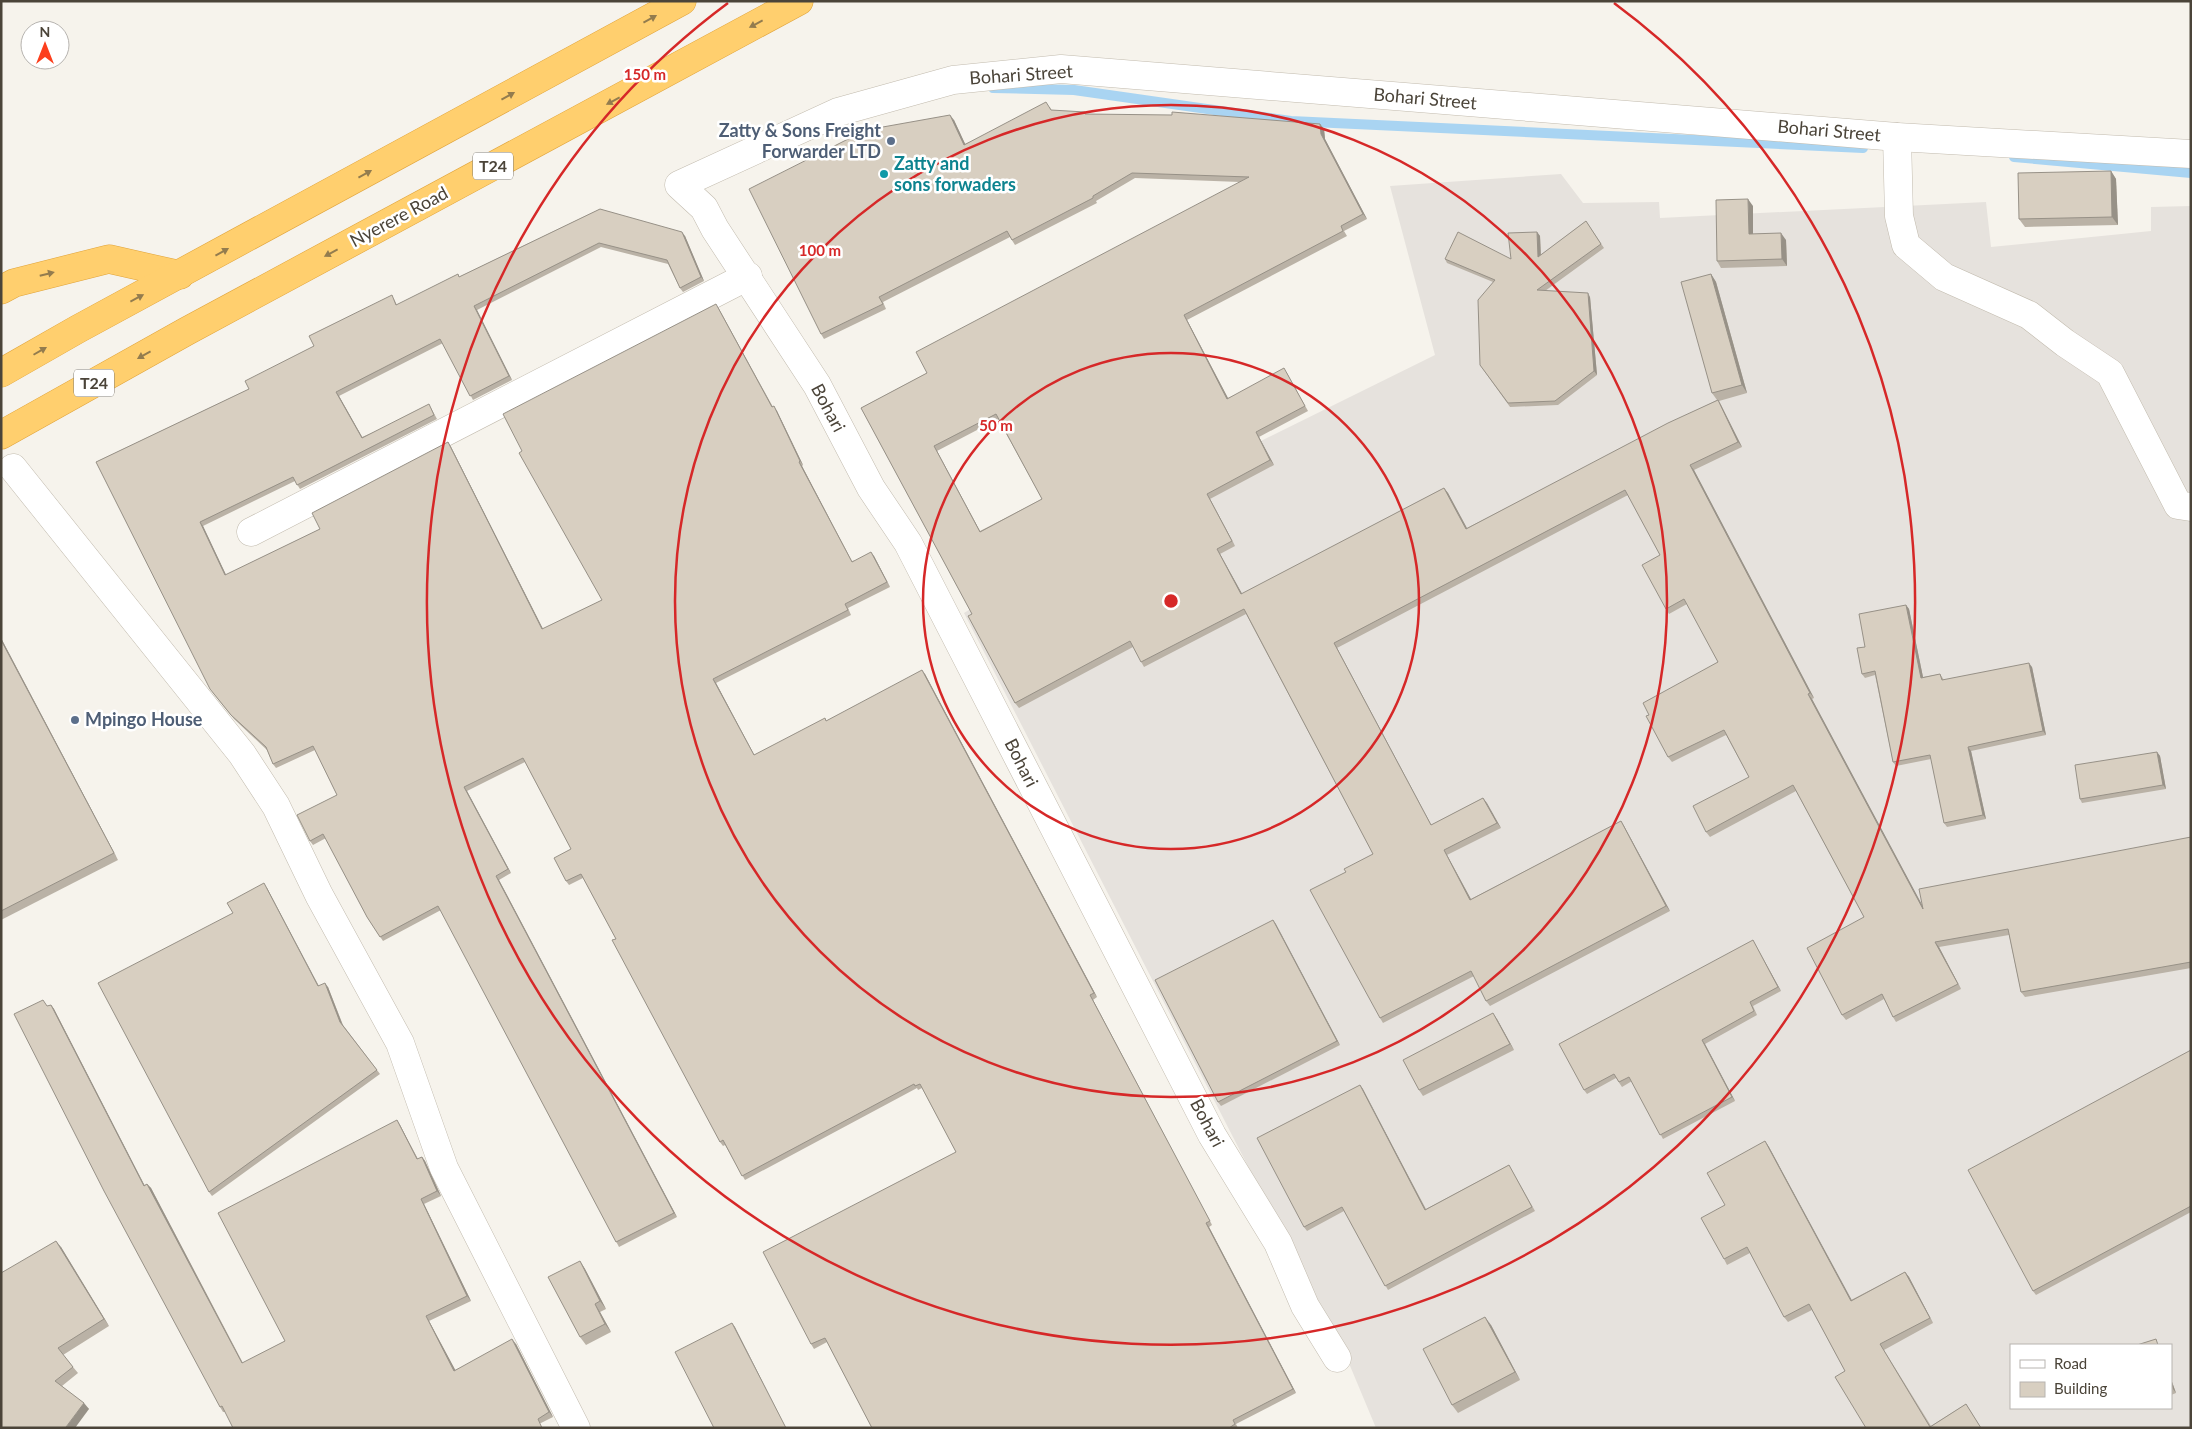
<svg xmlns="http://www.w3.org/2000/svg" width="2192" height="1429" font-family="Lato,sans-serif">
<style>
.industrial{fill:#e6e2dd;fill-rule:evenodd}
.lines{fill:none;stroke-linecap:round;stroke-linejoin:round}
.stream{stroke:#a9d4f2;stroke-width:10}
.minor-casing{stroke:#c2bbae;stroke-width:29}
.highway-casing{stroke:#e0a43c;stroke-width:29}
.minor{stroke:#fff;stroke-width:28}
.highway{stroke:#ffcf6e;stroke-width:28}
.wall{fill:#bab2a6;fill-rule:evenodd}
.shaded-wall{fill:#979187}
.building{fill:#d8cfc1;stroke:#979187;fill-rule:evenodd}
.oneway{fill:#937c4e}
.ring{fill:none;stroke:#d62828;stroke-width:2.5}
.service-dot{fill:#5c6f8a;stroke:#fff;stroke-width:2}
.culture-dot{fill:#0f9aa8;stroke:#fff;stroke-width:2}
.labels{text-anchor:middle;stroke-width:5;stroke-linejoin:round;paint-order:stroke}
.shield{fill:#fff;stroke:#817c74;stroke-width:1}
.shield-label{font-size:16px;font-weight:bold;fill:#4b4439}
.street-label{font-size:18px;fill:#4b4439;stroke:#fff}
.service-label{font-size:18px;font-weight:bold;fill:#4e5e75;stroke:#fff;text-anchor:end}
.culture-label{font-size:18px;font-weight:bold;fill:#0d838f;stroke:#fff;text-anchor:start}
.centre{fill:#d62828;stroke:#fff;stroke-width:2.5}
.ring-label{font-size:15px;text-anchor:middle;font-weight:bold;fill:#d62828;stroke:#fff;stroke-width:5;stroke-linejoin:round;paint-order:stroke}
</style>
<rect width="100%" height="100%" fill="#f6f3ec"/>
<path class="industrial" d="M1561 174 1583 203 1659 202 1660 218 1986 202 1991 247 2151 231V207L2191 206V1428H1376L1348 1361 964 613 1176 483 1435 355 1390 186ZM2011 1345H2171V1408H2011Z"/>
<g class="lines">
<g class="stream">
<polyline points="993,88 1074,90 1291,121 1863,148"/>
<polyline points="2014,157 2191,173"/>
</g>
<g class="minor-casing">
<g id="minor">
<polyline points="1897,137 1899,216 1906,245 1944,277 2029,315 2065,343 2110,373 2178,505 2191,507"/>
<polyline points="13,468 242,754 276,806 319,895 400,1043 444,1168 576,1428"/>
<polyline points="251,532 748,276"/>
<polyline points="1337,1358 1305,1306 1278,1243 1212,1135 908,543 871,488 817,385 715,229 704,208 679,185 838,112 953,80 1061,69 1897,137 2191,154"/>
</g>
</g>
<g class="highway-casing">
<g id="highway">
<polyline points="1,290 14,283 109,259 180,275"/>
<polyline points="1,373 78,329 682,1"/>
<polyline points="1,435 187,331 799,1"/>
</g>
</g>
<use href="#minor" class="minor"/>
<use href="#highway" class="highway"/>
</g>
<g class="wall">
<path d="M1050 107 1051 110 1087 114 1320 124 1324 129 1325 139 1367 219 1344 231 1347 236 1187 320 1228 398 1287 373 1308 411 1259 437 1274 465 1210 499 1235 546 1220 554 1242 594 1444 488 1448 493 1467 528 1717 400 1712 393 1711 274 1716 282 1747 393 1719 401 1742 447 1694 470 1814 698 1812 699 1923 907 2191 837V968L2025 997 2021 992 2009 935 1939 947 1961 989 1896 1022 1893 1017 1884 999 1846 1020 1842 1015 1864 917 1796 791 1710 837 1706 832 1749 777 1726 735 1672 762 1668 757 1649 715 1718 662 1687 604 1669 614 1666 609 1660 555 1628 495 1337 648 1431 825 1483 798 1501 828 1447 855 1471 899 1621 821 1624 826 1670 911 1490 1006 1486 1001 1474 976 1383 1023 1380 1018 1346 872 1373 854 1246 614 1144 667 1133 647 1019 708 1015 703 972 614 861 408 927 373 1240 182 1135 178 1096 201 1097 203 1015 245 1010 237 883 302 886 309 824 339 821 334 954 120 965 144ZM998 419 1042 499 980 531 937 451Z"/>
<polygon points="2111,171 2116,179 2118,225 2025,227 2019,219"/>
<polygon points="1753,206 1753,234 1786,240 1787,266 1721,268 1717,261"/>
<polygon points="600,209 685,236 704,281 683,292 680,288 668,264 601,247 477,310 512,380 473,400 443,343 339,396 362,437 431,408 437,419 300,489 295,481 203,526 226,575 320,529 448,442 451,447 543,629 602,600 719,309 773,407 777,411 803,465 802,466 852,561 874,556 890,587 848,608 851,615 716,683 754,755 925,674 1097,997 1093,1000 1212,1225 1209,1227 1296,1393 1236,1424 1238,1428 872,1428 827,1342 814,1349 811,1344 956,1152 922,1088 918,1090 917,1088 745,1180 725,1145 723,1146 720,1142 616,939 583,878 569,885 566,881 571,849 525,762 467,791 511,873 499,880 677,1217 619,1247 441,910 383,941 367,917 326,838 313,845 310,841 337,795 315,750 276,768 273,764 267,750 234,719 213,693 96,462 249,389 314,346 394,299 397,305 459,277"/>
<polygon points="1586,221 1604,248 1545,291 1590,297 1597,375 1558,405 1510,407 1480,365 1493,282 1447,263 1445,259 1511,259 1537,232 1540,236 1541,255"/>
<polygon points="1906,605 1909,609 1923,677 1940,674 1944,680 2032,667 2046,735 1971,751 1986,819 1947,827 1944,823 1931,759 1896,766 1893,762 1875,675 1865,678 1862,674 1865,647"/>
<polygon points="1,638 118,860 1,920"/>
<polygon points="2157,752 2160,756 2166,789 2082,803 2080,799"/>
<polygon points="267,888 318,986 328,987 343,1025 380,1074 212,1196 209,1192 233,913"/>
<polygon points="1273,920 1340,1045 1221,1106 1218,1102"/>
<polygon points="1753,940 1781,991 1753,1006 1757,1015 1705,1044 1735,1101 1663,1139 1632,1081 1622,1087 1616,1078 1587,1094 1584,1090"/>
<polygon points="51,1005 54,1009 144,1185 147,1184 151,1188 243,1363 285,1341 397,1120 400,1125 418,1159 422,1157 425,1161 441,1196 424,1204 471,1301 429,1321 455,1370 516,1344 553,1417 541,1423 223,1412 220,1407 48,1006"/>
<polygon points="1497,1019 1514,1050 1423,1096 1419,1090"/>
<polygon points="2191,1050 2191,1212 2036,1295 2033,1291"/>
<polygon points="1360,1085 1426,1209 1509,1165 1535,1211 1388,1290 1344,1211 1307,1231 1304,1227"/>
<polygon points="1765,1141 1769,1147 1851,1300 1905,1272 1909,1277 1933,1323 1884,1350 1931,1426 1966,1404 1981,1428 1866,1428 1845,1371 1812,1310 1788,1322 1784,1317 1750,1253 1727,1265 1724,1259 1725,1205"/>
<polygon points="61,1247 109,1326 63,1355 78,1373 62,1386 89,1409 1,1428"/>
<polygon points="580,1261 585,1269 606,1309 600,1312 611,1332 586,1345 580,1337"/>
<polygon points="1491,1325 1520,1380 1458,1413 1452,1405"/>
<polygon points="2171,1379 2176,1393 2171,1395"/>
</g>
<g class="shaded-wall">
<polygon points="950,115 954,120 968,150 964,145"/>
<polygon points="1320,124 1324,129 1325,139 1367,219 1363,214 1321,134"/>
<polygon points="2111,171 2116,179 2118,225 2112,217"/>
<polygon points="1748,199 1753,206 1753,241 1749,234"/>
<polygon points="682,232 685,236 704,281 701,277"/>
<polygon points="1537,232 1540,236 1541,261 1538,257"/>
<polygon points="1781,233 1786,240 1787,266 1782,259"/>
<polygon points="1711,274 1716,282 1747,393 1742,385"/>
<polygon points="1588,293 1590,297 1597,375 1594,371"/>
<polygon points="716,304 719,309 775,412 772,407"/>
<polygon points="474,306 477,310 512,380 509,376"/>
<polygon points="1184,315 1187,320 1231,404 1227,399"/>
<polygon points="336,392 339,396 365,442 362,438"/>
<polygon points="1718,400 1721,405 1742,447 1738,442"/>
<polygon points="774,406 777,411 803,465 800,461"/>
<polygon points="1256,432 1259,437 1274,465 1270,460"/>
<polygon points="448,442 451,447 545,633 542,629"/>
<polygon points="934,446 937,451 983,537 980,532"/>
<polygon points="799,462 802,466 854,566 852,562"/>
<polygon points="1690,465 1694,470 1814,698 1810,693"/>
<polygon points="1444,488 1448,493 1470,534 1466,529"/>
<polygon points="1207,494 1210,499 1235,546 1232,541"/>
<polygon points="200,522 203,526 228,579 225,575"/>
<polygon points="1217,549 1220,554 1245,599 1241,594"/>
<polygon points="871,552 874,556 890,587 887,582"/>
<polygon points="1906,605 1909,609 1924,682 1921,678"/>
<polygon points="1,638 118,860 114,853 1,640"/>
<polygon points="1334,643 1337,648 1434,830 1431,825"/>
<polygon points="2029,663 2032,667 2046,735 2043,731"/>
<polygon points="922,670 925,674 1097,997 1094,993"/>
<polygon points="713,679 716,683 757,760 754,755"/>
<polygon points="1808,694 1812,699 1927,914 1923,909"/>
<polygon points="1968,747 1971,751 1986,819 1983,815"/>
<polygon points="2157,752 2160,756 2166,789 2163,785"/>
<polygon points="464,787 467,791 511,873 508,869"/>
<polygon points="1483,798 1487,803 1501,828 1497,823"/>
<polygon points="1621,821 1624,826 1670,911 1666,906"/>
<polygon points="1444,850 1447,855 1474,905 1470,900"/>
<polygon points="496,876 499,880 677,1217 674,1213"/>
<polygon points="264,883 267,888 321,990 318,986"/>
<polygon points="1273,920 1276,924 1340,1045 1337,1041"/>
<polygon points="1753,940 1755,944 1781,991 1778,987"/>
<polygon points="1935,942 1939,947 1961,989 1958,984"/>
<polygon points="325,983 328,987 343,1026 340,1022"/>
<polygon points="1090,995 1093,1000 1212,1225 1210,1221"/>
<polygon points="51,1005 54,1009 147,1190 144,1186"/>
<polygon points="1493,1013 1497,1019 1514,1050 1510,1044"/>
<polygon points="1702,1040 1705,1044 1735,1101 1732,1097"/>
<polygon points="1360,1085 1363,1089 1428,1214 1425,1210"/>
<polygon points="397,1120 400,1125 420,1164 417,1159"/>
<polygon points="1765,1141 1769,1147 1855,1306 1851,1301"/>
<polygon points="422,1157 425,1161 441,1196 437,1191"/>
<polygon points="147,1184 151,1188 245,1368 242,1363"/>
<polygon points="421,1199 424,1204 471,1301 467,1296"/>
<polygon points="1206,1223 1209,1227 1296,1393 1293,1389"/>
<polygon points="56,1241 61,1247 109,1326 104,1319"/>
<polygon points="580,1261 585,1269 606,1309 600,1301"/>
<polygon points="1905,1272 1909,1277 1933,1323 1930,1318"/>
<polygon points="595,1304 600,1312 611,1332 605,1324"/>
<polygon points="426,1316 429,1321 458,1375 454,1371"/>
<polygon points="1485,1317 1491,1325 1520,1380 1515,1372"/>
<polygon points="732,1323 735,1327 786,1428"/>
<polygon points="512,1339 516,1344 553,1417 549,1412"/>
<polygon points="2171,1379 2176,1393 2173,1389 2171,1383"/>
<polygon points="84,1403 89,1409 75,1428 67,1428 66,1427"/>
</g>
<g class="building">
<path d="M1046 102 1051 110 1085 112V114L1172 115V112L1320 124 1321 134 1363 214 1341 226 1343 231 1184 315 1227 399 1284 368 1305 406 1256 432 1270 460 1207 494 1232 541 1217 549 1241 594 1444 488 1466 529 1668 423 1718 400 1738 442 1690 465 1810 693 1808 694 1923 909 1919 889 2191 837V962L2021 992 2008 929 1935 942 1958 984 1893 1017 1882 994 1842 1015 1807 948 1864 917 1793 785 1706 832 1693 806 1749 777 1724 730 1668 757 1646 716 1649 715 1643 703 1718 662 1684 599 1666 609 1642 565 1660 555 1625 490 1334 643 1431 825 1483 798 1497 823 1444 850 1470 900 1621 821 1666 906 1486 1001 1471 971 1380 1018 1310 890 1346 872 1344 869 1373 854 1244 609 1141 662 1130 641 1015 703 968 616 972 614 861 408 927 373 916 352 1249 177 1132 173 1093 196V198L1012 240 1007 231 879 297 883 304 821 334 749 189 866 130 950 115 964 145ZM996 414 1042 499 980 532 934 446Z"/>
<polygon points="2111,171 2112,217 2019,219 2018,173"/>
<polygon points="1748,199 1749,234 1781,233 1782,259 1717,261 1716,200"/>
<polygon points="600,209 682,232 701,277 680,288 667,260 599,243 474,306 509,376 470,396 440,339 336,392 362,438 429,404 434,415 297,485 293,477 200,522 225,575 320,529 312,513 448,442 542,629 602,600 519,453 522,451 503,414 716,304 772,407 774,406 800,461 799,462 852,562 871,552 887,582 845,604 848,610 713,679 754,755 825,718 826,721 922,670 1094,993 1090,995 1210,1221 1206,1223 1293,1389 1233,1420 1235,1424 1229,1428 872,1428 825,1338 811,1344 763,1252 956,1152 920,1084 915,1086 914,1084 742,1176 723,1140 720,1142 612,940 616,939 581,874 566,881 554,858 571,849 523,758 464,787 508,869 496,876 674,1213 616,1242 438,906 380,937 367,917 323,834 310,841 297,815 337,795 313,746 273,764 266,747 231,715 210,689 96,462 249,389 245,381 314,346 309,336 392,295 396,305 458,274 459,277"/>
<polygon points="1586,221 1601,244 1537,290 1588,293 1594,371 1555,401 1508,403 1480,365 1478,300 1495,280 1445,259 1458,232 1511,259 1508,233 1537,232 1538,257"/>
<polygon points="1711,274 1742,385 1712,393 1681,282"/>
<polygon points="1906,605 1921,678 1940,674 1942,680 2029,663 2043,731 1968,747 1983,815 1944,823 1930,755 1893,762 1875,671 1862,674 1857,648 1865,647 1859,614"/>
<polygon points="1,640 114,853 1,911"/>
<polygon points="2157,752 2163,785 2080,799 2075,765"/>
<polygon points="264,883 318,986 325,983 340,1022 377,1070 209,1192 98,983 233,913 227,903"/>
<polygon points="1273,920 1337,1041 1218,1102 1155,980"/>
<polygon points="1753,940 1778,987 1750,1002 1754,1011 1702,1040 1732,1097 1660,1135 1629,1077 1619,1082 1614,1074 1584,1090 1559,1044"/>
<polygon points="43,1000 47,1006 51,1005 144,1186 147,1184 242,1363 285,1341 218,1213 397,1120 417,1159 422,1157 437,1191 421,1199 467,1296 426,1316 454,1371 512,1339 549,1412 538,1419 542,1428 233,1428 222,1406 220,1407 104,1191 14,1014"/>
<polygon points="1493,1013 1510,1044 1419,1090 1403,1060"/>
<polygon points="2191,1050 2191,1206 2033,1291 1968,1170"/>
<polygon points="1360,1085 1425,1210 1509,1165 1532,1207 1385,1286 1342,1207 1304,1227 1257,1138"/>
<polygon points="1765,1141 1851,1301 1905,1272 1930,1318 1880,1344 1930,1427 1966,1404 1981,1428 1866,1428 1835,1377 1845,1371 1809,1304 1784,1317 1747,1247 1724,1259 1701,1218 1725,1205 1707,1173"/>
<polygon points="56,1241 104,1319 58,1348 73,1367 55,1381 84,1403 66,1427 67,1428 1,1428 1,1273"/>
<polygon points="580,1261 600,1301 595,1304 605,1324 580,1337 548,1277"/>
<polygon points="1485,1317 1515,1372 1452,1405 1423,1349"/>
<polygon points="732,1323 786,1428 714,1428 675,1352"/>
<polygon points="2156,1339 2158,1345 2137,1345"/>
</g>
<defs><path id="oneway-solid" d="M-6-.8H1V-3.2L6.5 0L1 3.2V.8H-6Z" transform="scale(1.25)"/></defs>
<g class="oneway">
<use href="#oneway-solid" transform="translate(650 19) rotate(-29)"/>
<use href="#oneway-solid" transform="translate(756 24) rotate(152)"/>
<use href="#oneway-solid" transform="translate(508 96) rotate(-29)"/>
<use href="#oneway-solid" transform="translate(613 101) rotate(152)"/>
<use href="#oneway-solid" transform="translate(365 174) rotate(-29)"/>
<use href="#oneway-solid" transform="translate(222 252) rotate(-29)"/>
<use href="#oneway-solid" transform="translate(331 253) rotate(152)"/>
<use href="#oneway-solid" transform="translate(47 274) rotate(-14)"/>
<use href="#oneway-solid" transform="translate(137 298) rotate(-28)"/>
<use href="#oneway-solid" transform="translate(40 351) rotate(-30)"/>
<use href="#oneway-solid" transform="translate(144 355) rotate(151)"/>
</g>
<g class="ring">
<circle cx="1171" cy="601" r="248"/>
<circle cx="1171" cy="601" r="496"/>
<path d="M1614 3A744 744 0 1 1 728 3"/>
</g>
<g class="service-dot">
<circle cx="891" cy="141" r="5"/>
<circle cx="75" cy="720" r="5"/>
</g>
<circle class="culture-dot" cx="884" cy="174" r="5"/>
<g class="labels">
<g class="shield">
<rect x="473" y="152.5" width="40" height="27" rx="4"/>
<rect x="74" y="369.5" width="40" height="27" rx="4"/>
</g>
<g class="shield-label">
<text x="493" y="172">T24</text>
<text x="94" y="389">T24</text>
</g>
<g class="street-label">
<text transform="translate(1021 75) rotate(-4)" y="6">Bohari Street</text>
<text transform="translate(1425 99) rotate(5)" y="6">Bohari Street</text>
<text transform="translate(1829 131) rotate(5)" y="6">Bohari Street</text>
<text transform="translate(399 217) rotate(-28)" y="6">Nyerere Road</text>
<text transform="translate(828 408) rotate(62)" y="6">Bohari</text>
<text transform="translate(1021 763) rotate(63)" y="6">Bohari</text>
<text transform="translate(1207 1123) rotate(62)" y="6">Bohari</text>
</g>
<g class="service-label">
<text x="881" y="137">Zatty &amp; Sons Freight<tspan x="881" dy="21">Forwarder LTD</tspan></text>
<text x="85" y="726" text-anchor="start">Mpingo House</text>
</g>
<g class="culture-label">
<text x="894" y="170">Zatty and<tspan x="894" dy="21">sons forwaders</tspan></text>
</g>
</g>
<circle cx="1171" cy="601" r="8" class="centre"/>
<g class="ring-label">
<text x="645" y="80">150 m</text>
<text x="820" y="256">100 m</text>
<text x="996" y="431">50 m</text>
</g>
<rect width="2192" height="1429" fill="none" stroke="#4b4439" stroke-width="5"/>
<rect x="2010" y="1344" width="162" height="65" fill="#ffffff" stroke="#b7b4b0"/>
<rect x="2020" y="1360" width="25" height="8" fill="#ffffff" stroke="#b7b4b0"/>
<text x="2054" y="1369" font-size="15" fill="#4b4439">Road</text>
<rect x="2020" y="1382" width="25" height="15" fill="#d8cfc1" stroke="#b7b4b0"/>
<text x="2054" y="1394" font-size="15" fill="#4b4439">Building</text>
<g transform="translate(45 45)"><circle r="24" fill="#ffffff" stroke="#b7b4b0"/>
<path d="M0-4L9 19L0 12L-9 19Z" fill="#fc3f1d"/>
<text y="-8" font-size="14" font-weight="bold" text-anchor="middle" fill="#4b4439">N</text>
</g>
</svg>
